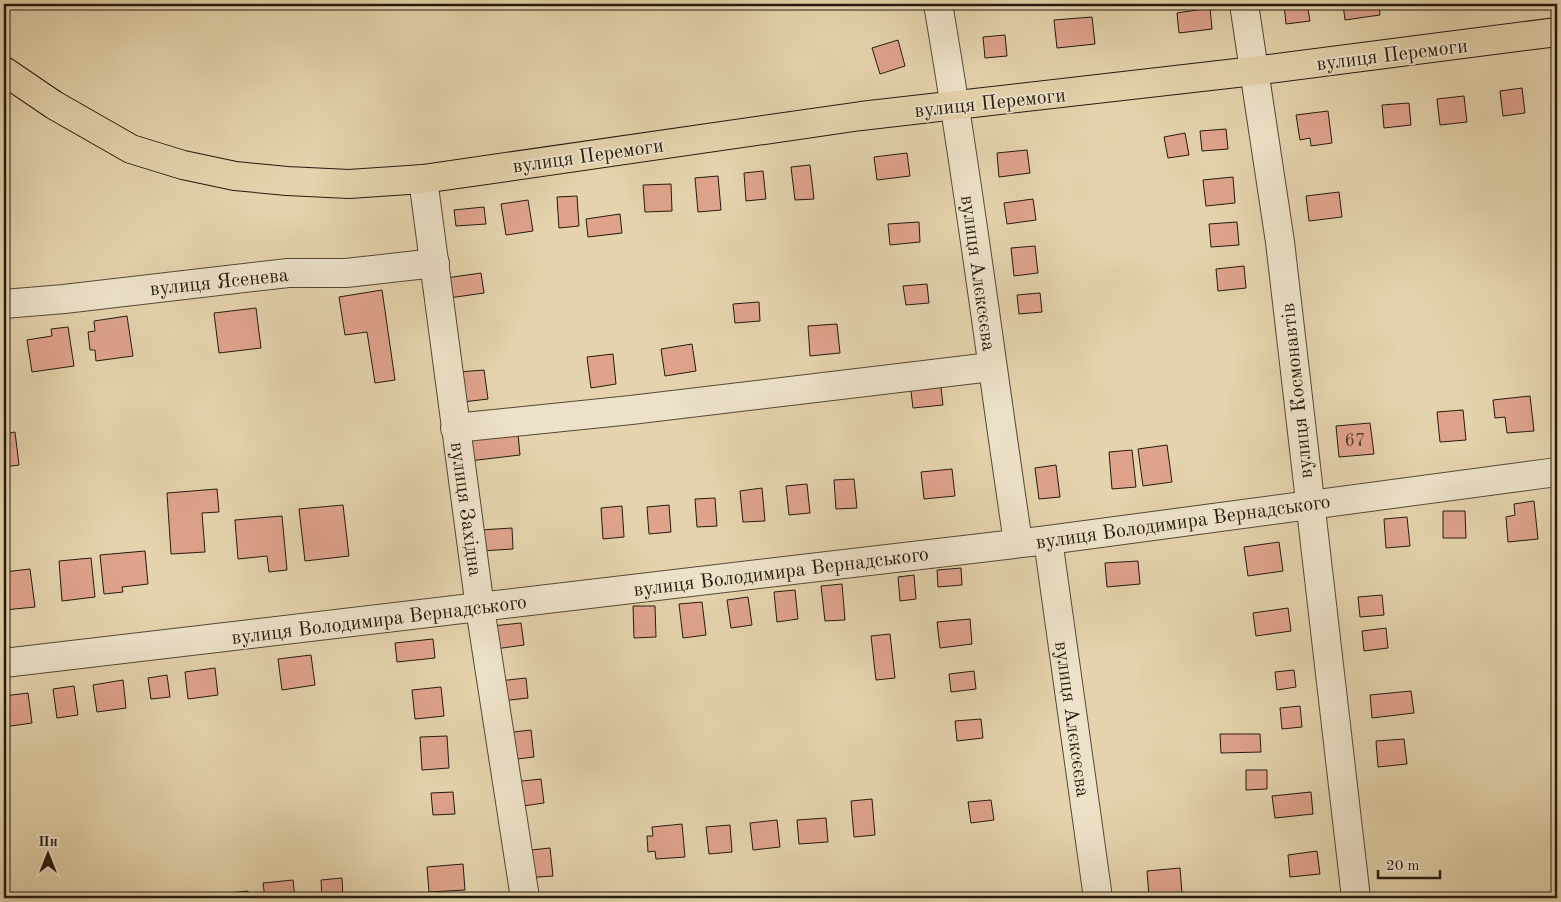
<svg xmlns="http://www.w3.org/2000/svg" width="1561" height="902" font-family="'Old Standard TT',serif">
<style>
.building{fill:#dfa38c;stroke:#241a0d}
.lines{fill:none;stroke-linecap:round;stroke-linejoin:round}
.minor-casing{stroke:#544835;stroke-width:30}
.major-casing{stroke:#241a0d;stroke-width:30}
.minor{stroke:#ede2c9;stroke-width:28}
.major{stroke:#e4d3ac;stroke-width:28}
.labels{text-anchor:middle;stroke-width:4;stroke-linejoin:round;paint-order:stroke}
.number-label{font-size:18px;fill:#533c2d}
.street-label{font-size:20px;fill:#241a0d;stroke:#ede2c9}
</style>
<rect width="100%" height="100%" fill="#e4d3ac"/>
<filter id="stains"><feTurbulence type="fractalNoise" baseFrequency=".004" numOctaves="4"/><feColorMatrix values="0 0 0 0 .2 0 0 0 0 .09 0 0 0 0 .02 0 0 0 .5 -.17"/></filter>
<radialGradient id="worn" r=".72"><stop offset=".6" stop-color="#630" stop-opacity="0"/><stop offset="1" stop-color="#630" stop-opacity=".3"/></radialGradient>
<g class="building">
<polygon points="1284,4 1307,4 1310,21 1286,24"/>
<polygon points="1343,4 1379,4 1380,15 1345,20"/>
<polygon points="1210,8 1212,29 1179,33 1177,13"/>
<polygon points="1092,17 1095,44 1057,48 1054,20"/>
<polygon points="1005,35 1007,56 985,58 983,37"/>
<polygon points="898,40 905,66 880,74 872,48"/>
<polygon points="1522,88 1525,113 1503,116 1500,91"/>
<polygon points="1464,96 1467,122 1440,125 1437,99"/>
<polygon points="1409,103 1411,125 1384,128 1382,105"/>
<polygon points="1328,111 1332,143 1311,146 1310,138 1300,140 1296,115"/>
<polygon points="1226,129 1228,149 1202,151 1200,131"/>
<polygon points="1185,133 1189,155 1168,158 1164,137"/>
<polygon points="1027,150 1030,173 999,177 997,153"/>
<polygon points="907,153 910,176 877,180 874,157"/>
<polygon points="810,165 814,199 795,200 791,167"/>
<polygon points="763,171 766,199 746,201 744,173"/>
<polygon points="718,176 721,210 698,212 695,178"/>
<polygon points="1233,177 1235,203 1206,206 1203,180"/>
<polygon points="671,184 672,211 645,212 643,185"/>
<polygon points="1339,192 1342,217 1309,221 1306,196"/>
<polygon points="577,196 579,226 559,228 557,197"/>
<polygon points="1033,199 1036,220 1007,224 1004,203"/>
<polygon points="528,200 533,231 506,235 501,204"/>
<polygon points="484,207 486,224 456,226 454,210"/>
<polygon points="620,214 622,233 588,237 586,219"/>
<polygon points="919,222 920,242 890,245 888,224"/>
<polygon points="1237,222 1239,245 1211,247 1209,224"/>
<polygon points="1035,246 1038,273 1014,276 1011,248"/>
<polygon points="1244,266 1246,288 1218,291 1216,269"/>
<polygon points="481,273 484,293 449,298 446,278"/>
<polygon points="927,284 929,303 906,305 903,286"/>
<polygon points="382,290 395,380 375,383 367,332 345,335 339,297"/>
<polygon points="1040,293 1042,312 1019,314 1017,295"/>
<polygon points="759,302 760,321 735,323 733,304"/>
<polygon points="256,308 261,348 219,353 214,313"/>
<polygon points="127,316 133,356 96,361 95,350 90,350 88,332 95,331 94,321"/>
<polygon points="837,324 840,353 810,356 808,326"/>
<polygon points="68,327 74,366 32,372 27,340 52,336 51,329"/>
<polygon points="692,344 696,371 665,376 661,349"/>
<polygon points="613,354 616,384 591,388 587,357"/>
<polygon points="484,370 488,399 463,402 459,372"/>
<polygon points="940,379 943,405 913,408 910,383"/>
<polygon points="1530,396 1534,431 1507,433 1505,417 1495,418 1493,400"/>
<polygon points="1463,410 1466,440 1440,442 1437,412"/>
<polygon points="1370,423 1374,454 1339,457 1336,426"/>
<polygon points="517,424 520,455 469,461 465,430"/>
<polygon points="15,432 19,465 4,467 4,434"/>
<polygon points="1167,445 1172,482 1143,486 1138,449"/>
<polygon points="1132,450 1136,487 1112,489 1109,452"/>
<polygon points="1056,465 1060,497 1039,499 1035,468"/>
<polygon points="952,469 955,496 924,499 921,472"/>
<polygon points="854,479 857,508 836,509 834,480"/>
<polygon points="807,484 810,513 789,515 786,486"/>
<polygon points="762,488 765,521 743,522 740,491"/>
<polygon points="217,489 219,512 202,513 205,552 171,554 167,493"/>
<polygon points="715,498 717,526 697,527 695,499"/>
<polygon points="1534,501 1538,539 1508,542 1506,517 1515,515 1514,504"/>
<polygon points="343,505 349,556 305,561 299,509"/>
<polygon points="669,505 671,532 649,534 647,507"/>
<polygon points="622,506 624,537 603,539 601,508"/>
<polygon points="1443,511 1465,511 1466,538 1443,538"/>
<polygon points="282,516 287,570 269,572 267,556 238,559 235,520"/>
<polygon points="1407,517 1410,546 1386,548 1384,519"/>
<polygon points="512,528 513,549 481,551 480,530"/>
<polygon points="1279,542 1283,571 1248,576 1244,547"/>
<polygon points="145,551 148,584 122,587 123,592 104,594 100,555"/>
<polygon points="91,558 95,597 62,601 59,561"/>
<polygon points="1138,561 1140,584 1107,587 1105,563"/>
<polygon points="961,568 962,585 938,587 937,570"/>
<polygon points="30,569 35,607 4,610 4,572"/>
<polygon points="914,575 916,599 900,601 898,577"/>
<polygon points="842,584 845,620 825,621 821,586"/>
<polygon points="795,590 798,619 777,622 774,592"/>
<polygon points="1382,595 1384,615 1360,617 1358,597"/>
<polygon points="748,597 752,625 731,628 727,600"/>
<polygon points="702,602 706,635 683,638 679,604"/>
<polygon points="633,606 655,606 656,637 634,638"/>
<polygon points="1288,608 1291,631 1256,636 1253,613"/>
<polygon points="970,619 972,644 940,648 937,622"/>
<polygon points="521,623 524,645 495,649 492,626"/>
<polygon points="1386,628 1388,648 1364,651 1362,631"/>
<polygon points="890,634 895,678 876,680 871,636"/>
<polygon points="433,639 435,658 397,662 395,643"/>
<polygon points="311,655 315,685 282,690 278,659"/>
<polygon points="215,668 218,695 188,699 185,672"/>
<polygon points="1294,670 1296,687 1277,690 1275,672"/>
<polygon points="974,671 976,689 951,692 949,674"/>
<polygon points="167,675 170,697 151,699 148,678"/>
<polygon points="526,678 528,698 501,701 499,681"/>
<polygon points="123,680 126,708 97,712 93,685"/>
<polygon points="74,686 78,715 57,718 53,689"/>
<polygon points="441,687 444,716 415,719 412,690"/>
<polygon points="1411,691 1414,713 1372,718 1370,695"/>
<polygon points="28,693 32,723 4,727 4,696"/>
<polygon points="1300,706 1302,727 1282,729 1280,708"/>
<polygon points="981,719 983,738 957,741 955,721"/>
<polygon points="531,730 534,757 509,760 505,733"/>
<polygon points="1220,734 1260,734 1261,752 1221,753"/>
<polygon points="447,736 449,768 422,770 420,737"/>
<polygon points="1404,739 1407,764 1378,767 1376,741"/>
<polygon points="1246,770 1267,770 1267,789 1246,790"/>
<polygon points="541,779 544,803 516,807 513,782"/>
<polygon points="453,792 455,814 433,815 431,793"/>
<polygon points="1311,792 1313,814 1275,818 1272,796"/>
<polygon points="872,799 875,835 854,837 851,801"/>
<polygon points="991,800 994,820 971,823 968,802"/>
<polygon points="826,818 828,842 799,844 797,820"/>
<polygon points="777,820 780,847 753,850 750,823"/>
<polygon points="682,824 685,857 656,859 655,851 648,852 647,836 653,836 652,827"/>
<polygon points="730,825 732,852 709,854 706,827"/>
<polygon points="550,848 553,876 525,878 522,851"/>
<polygon points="1317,851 1320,874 1290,877 1288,855"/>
<polygon points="463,864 465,890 429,892 427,867"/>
<polygon points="1180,868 1182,893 1149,896 1147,871"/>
<polygon points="342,878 343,898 322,898 321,880"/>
<polygon points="293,880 295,898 265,898 263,883"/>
<polygon points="248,891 249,898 219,898 219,894"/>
</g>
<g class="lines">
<g class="minor-casing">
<g id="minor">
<path d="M938 4C969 182 991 363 1018 542"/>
<polyline points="1244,4 1280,242 1356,898"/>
<polyline points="423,179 480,608 525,898"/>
<polyline points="4,304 64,299 288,273 346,273 435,263"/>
<polyline points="455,428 631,410 991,367"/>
<polyline points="1048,540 1098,898"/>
<polyline points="4,663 1048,540 1557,472"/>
</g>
</g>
<g class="major-casing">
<polyline id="major" points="4,71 54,105 131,149 183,165 235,176 287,181 349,184 423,179 861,116 1254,71 1557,32"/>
</g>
<use href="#minor" class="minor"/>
<use href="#major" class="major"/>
</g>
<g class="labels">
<g class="number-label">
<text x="1355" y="446">67</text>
</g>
<g class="street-label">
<text transform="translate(1392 54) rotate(-7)" y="7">вулиця Перемоги</text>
<text transform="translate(990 102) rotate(-6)" y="7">вулиця Перемоги</text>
<text transform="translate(588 155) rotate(-8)" y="7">вулиця Перемоги</text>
<text transform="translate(979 273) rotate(82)" y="7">вулиця Алєксєєва</text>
<text transform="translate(219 281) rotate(-6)" y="7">вулиця Ясенева</text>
<text transform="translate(1296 391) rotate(-96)" y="7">вулиця Космонавтів</text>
<text transform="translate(467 509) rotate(82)" y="7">вулиця Західна</text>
<text transform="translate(1183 521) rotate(-8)" y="7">вулиця Володимира Вернадського</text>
<text transform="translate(781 571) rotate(-7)" y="7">вулиця Володимира Вернадського</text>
<text transform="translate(379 619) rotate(-7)" y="7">вулиця Володимира Вернадського</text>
<text transform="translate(1073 719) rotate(82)" y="7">вулиця Алєксєєва</text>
</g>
</g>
<rect width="1561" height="902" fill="none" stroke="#e4d3ac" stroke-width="20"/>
<rect x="5" y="5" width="1551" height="892" fill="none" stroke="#241a0d" stroke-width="2.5"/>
<rect x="10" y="10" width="1541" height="882" fill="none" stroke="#241a0d"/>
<g transform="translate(48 854)" stroke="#ede2c9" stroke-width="4" paint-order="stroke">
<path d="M0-4L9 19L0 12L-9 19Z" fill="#241a0d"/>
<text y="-8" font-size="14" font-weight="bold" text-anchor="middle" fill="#241a0d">Пн</text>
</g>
<path d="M1378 870v8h62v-8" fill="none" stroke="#241a0d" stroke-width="2.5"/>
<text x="1386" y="870" font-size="15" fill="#241a0d" stroke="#ede2c9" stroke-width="4" paint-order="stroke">20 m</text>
<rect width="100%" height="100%" filter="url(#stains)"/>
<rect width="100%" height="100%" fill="url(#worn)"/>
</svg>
